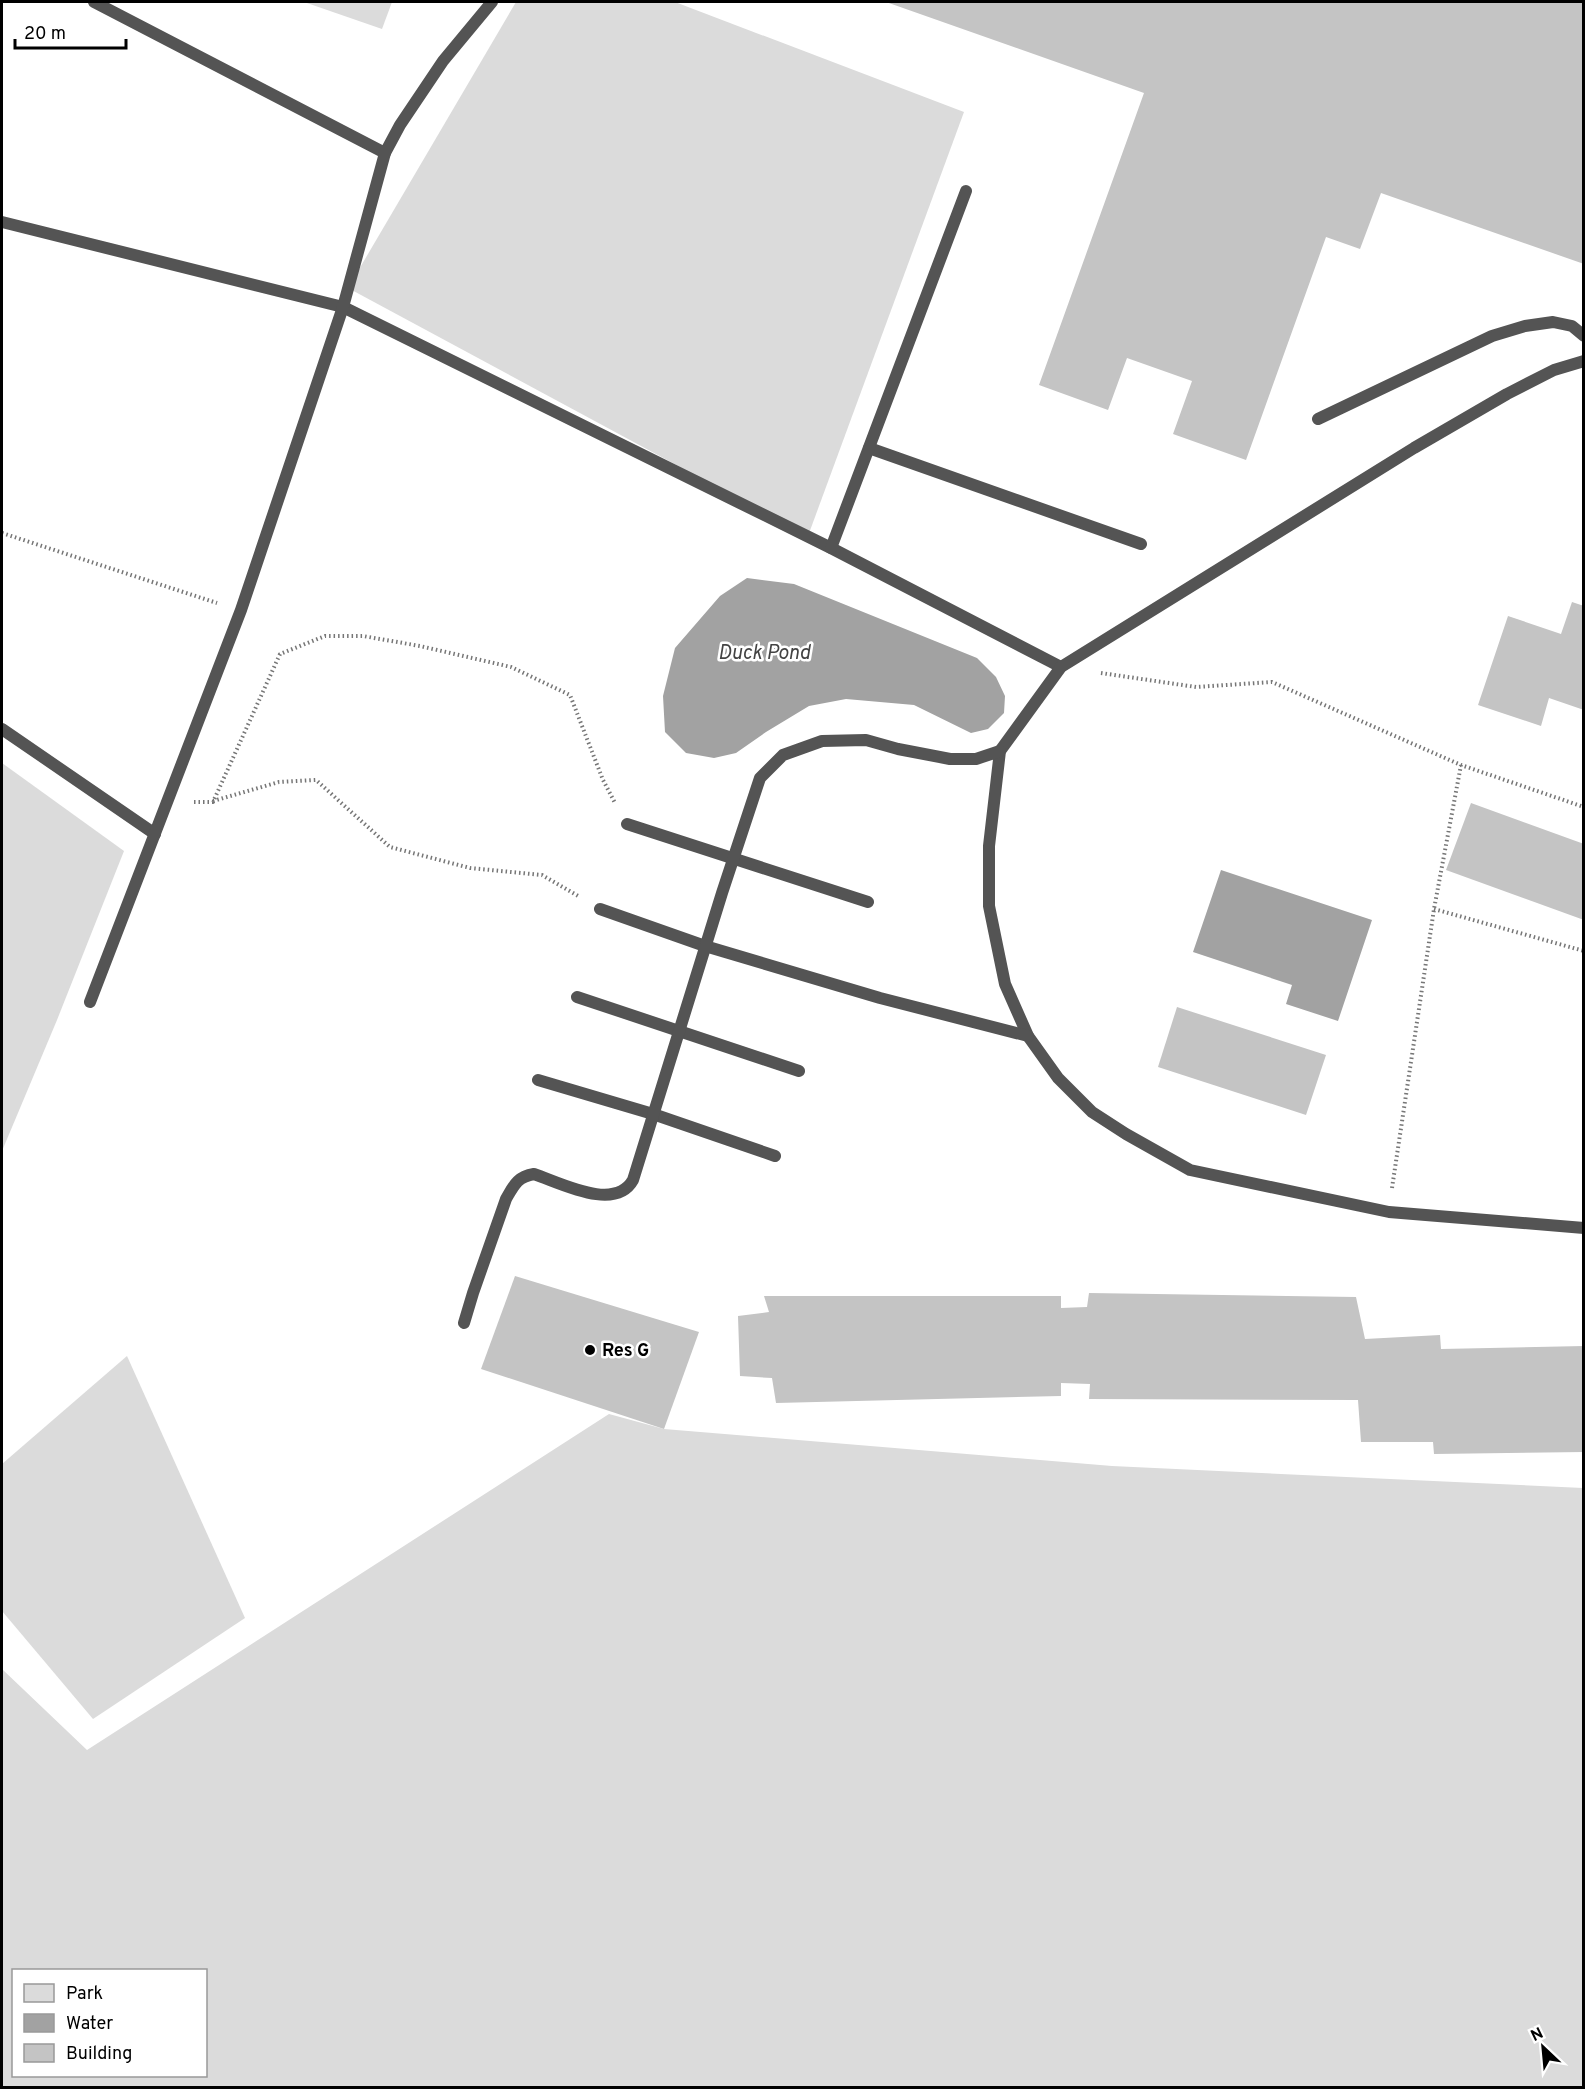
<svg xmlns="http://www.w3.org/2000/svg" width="1585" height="2089" font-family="Overpass,sans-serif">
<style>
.green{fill:#dbdbdb;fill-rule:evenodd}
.water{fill:#a2a2a2}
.building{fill:#c4c4c4}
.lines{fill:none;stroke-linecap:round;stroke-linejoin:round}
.path{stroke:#767676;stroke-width:4;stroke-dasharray:1.5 3;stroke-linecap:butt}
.lane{stroke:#545454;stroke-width:12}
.poi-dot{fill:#000;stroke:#fff;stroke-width:2}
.labels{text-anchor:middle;stroke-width:5;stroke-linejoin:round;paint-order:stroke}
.poi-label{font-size:18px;font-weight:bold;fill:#000;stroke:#fff;text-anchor:start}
.water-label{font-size:20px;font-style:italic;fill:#434343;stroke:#fff}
</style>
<rect width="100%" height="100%" fill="#fff"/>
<g class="green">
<polygon points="304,2 392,2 382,29"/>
<polygon points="516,2 675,2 964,112 808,536 348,288"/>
<polygon points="2,763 124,851 57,1020 2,1151"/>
<polygon points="127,1356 245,1618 93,1719 2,1611 2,1464"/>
<path d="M609 1414 664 1429 1112 1466 1583 1488V2087H2V1669L87 1750ZM14 1970H206V2076H14Z"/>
</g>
<g class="water">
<polygon points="747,578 794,584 977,658 996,677 1005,696 1004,713 988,729 971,733 914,705 846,699 809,706 766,732 736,753 714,758 686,753 665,732 663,696 675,648 720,596"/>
<polygon points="1221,870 1372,920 1338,1021 1286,1004 1292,985 1193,952"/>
</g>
<g class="building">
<polygon points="886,2 1584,2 1584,264 1381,193 1360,249 1326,237 1246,460 1173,434 1192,381 1127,358 1108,410 1039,385 1144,93"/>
<polygon points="1572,602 1584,606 1584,710 1549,698 1541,726 1478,705 1508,616 1561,634"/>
<polygon points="1471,803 1584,844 1584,920 1446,870"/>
<polygon points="1177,1007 1326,1055 1306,1115 1158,1067"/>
<polygon points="515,1276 699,1332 664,1429 481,1369"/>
<polygon points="1089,1293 1356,1297 1365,1339 1440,1335 1441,1349 1584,1346 1584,1452 1434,1454 1433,1442 1361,1442 1358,1400 1089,1399 1090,1384 1061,1383 1061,1396 776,1403 772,1378 740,1376 738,1316 769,1312 764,1296 1061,1296 1061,1308 1087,1307"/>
</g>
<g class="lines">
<g class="path">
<polyline points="2,533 217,603"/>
<polyline points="1101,673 1196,687 1272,682 1461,765 1584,807"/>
<polyline points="213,801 279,782 316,780 390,847 470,868 542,875 580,897"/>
<polyline points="194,802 213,802 280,654 325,636 363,636 420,646 511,667 570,695 603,780 615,803"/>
<polyline points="1434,909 1584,951"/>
<polyline points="1392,1188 1434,909 1461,765"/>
</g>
<g class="lane">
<polyline points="94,2 385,153"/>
<polyline points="2,222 343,307 831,548 1061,667"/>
<polyline points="1584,361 1554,370 1507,394 1414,448 1061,667 1000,751 989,846 989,906 1005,984 1028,1036 1058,1078 1092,1112 1126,1134 1190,1170 1389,1212 1584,1228"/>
<polyline points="1318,419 1492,336 1525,326 1553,322 1572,326 1584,336"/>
<polyline points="869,448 1141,544"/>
<polyline points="831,548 966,191"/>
<polyline points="2,729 155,834"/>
<polyline points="627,824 868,902"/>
<polyline points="600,909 705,946 880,998 1028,1036"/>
<polyline points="577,997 799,1071"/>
<polyline points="90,1002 241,610 343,307 385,153 400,125 443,61 492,2"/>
<polyline points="538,1080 653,1114 775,1156"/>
<path d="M464 1323 473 1293 506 1199C514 1185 517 1177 534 1174 561 1183 615 1212 633 1180L722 893 760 778 783 755 822 741 866 740 898 749 950 759H976L1000 751"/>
</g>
</g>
<circle class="poi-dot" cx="590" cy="1350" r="6"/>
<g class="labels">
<g class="poi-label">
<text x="602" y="1356">Res G</text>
</g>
<g class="water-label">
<text x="764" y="659">Duck Pond</text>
</g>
</g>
<rect width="1585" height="2089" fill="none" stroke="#000000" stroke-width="6"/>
<rect x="12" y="1969" width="195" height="108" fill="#ffffff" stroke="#999999" stroke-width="1.5"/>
<rect x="24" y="1984" width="30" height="18" fill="#dbdbdb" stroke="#999999" stroke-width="1.5"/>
<text x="66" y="1999" font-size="18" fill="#000000">Park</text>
<rect x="24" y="2014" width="30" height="18" fill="#a2a2a2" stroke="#999999" stroke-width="1.5"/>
<text x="66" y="2029" font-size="18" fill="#000000">Water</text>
<rect x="24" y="2044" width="30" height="18" fill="#c4c4c4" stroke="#999999" stroke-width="1.5"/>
<text x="66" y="2059" font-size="18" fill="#000000">Building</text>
<g transform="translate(1543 2047) rotate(334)" stroke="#ffffff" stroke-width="4.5" paint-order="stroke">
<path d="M0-4.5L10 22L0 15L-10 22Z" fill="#000000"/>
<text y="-9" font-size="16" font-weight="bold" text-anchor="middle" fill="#000000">N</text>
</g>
<path d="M15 39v9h111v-9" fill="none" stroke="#000000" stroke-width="3"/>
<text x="24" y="39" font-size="18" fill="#000000" stroke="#ffffff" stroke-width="4.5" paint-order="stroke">20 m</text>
</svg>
